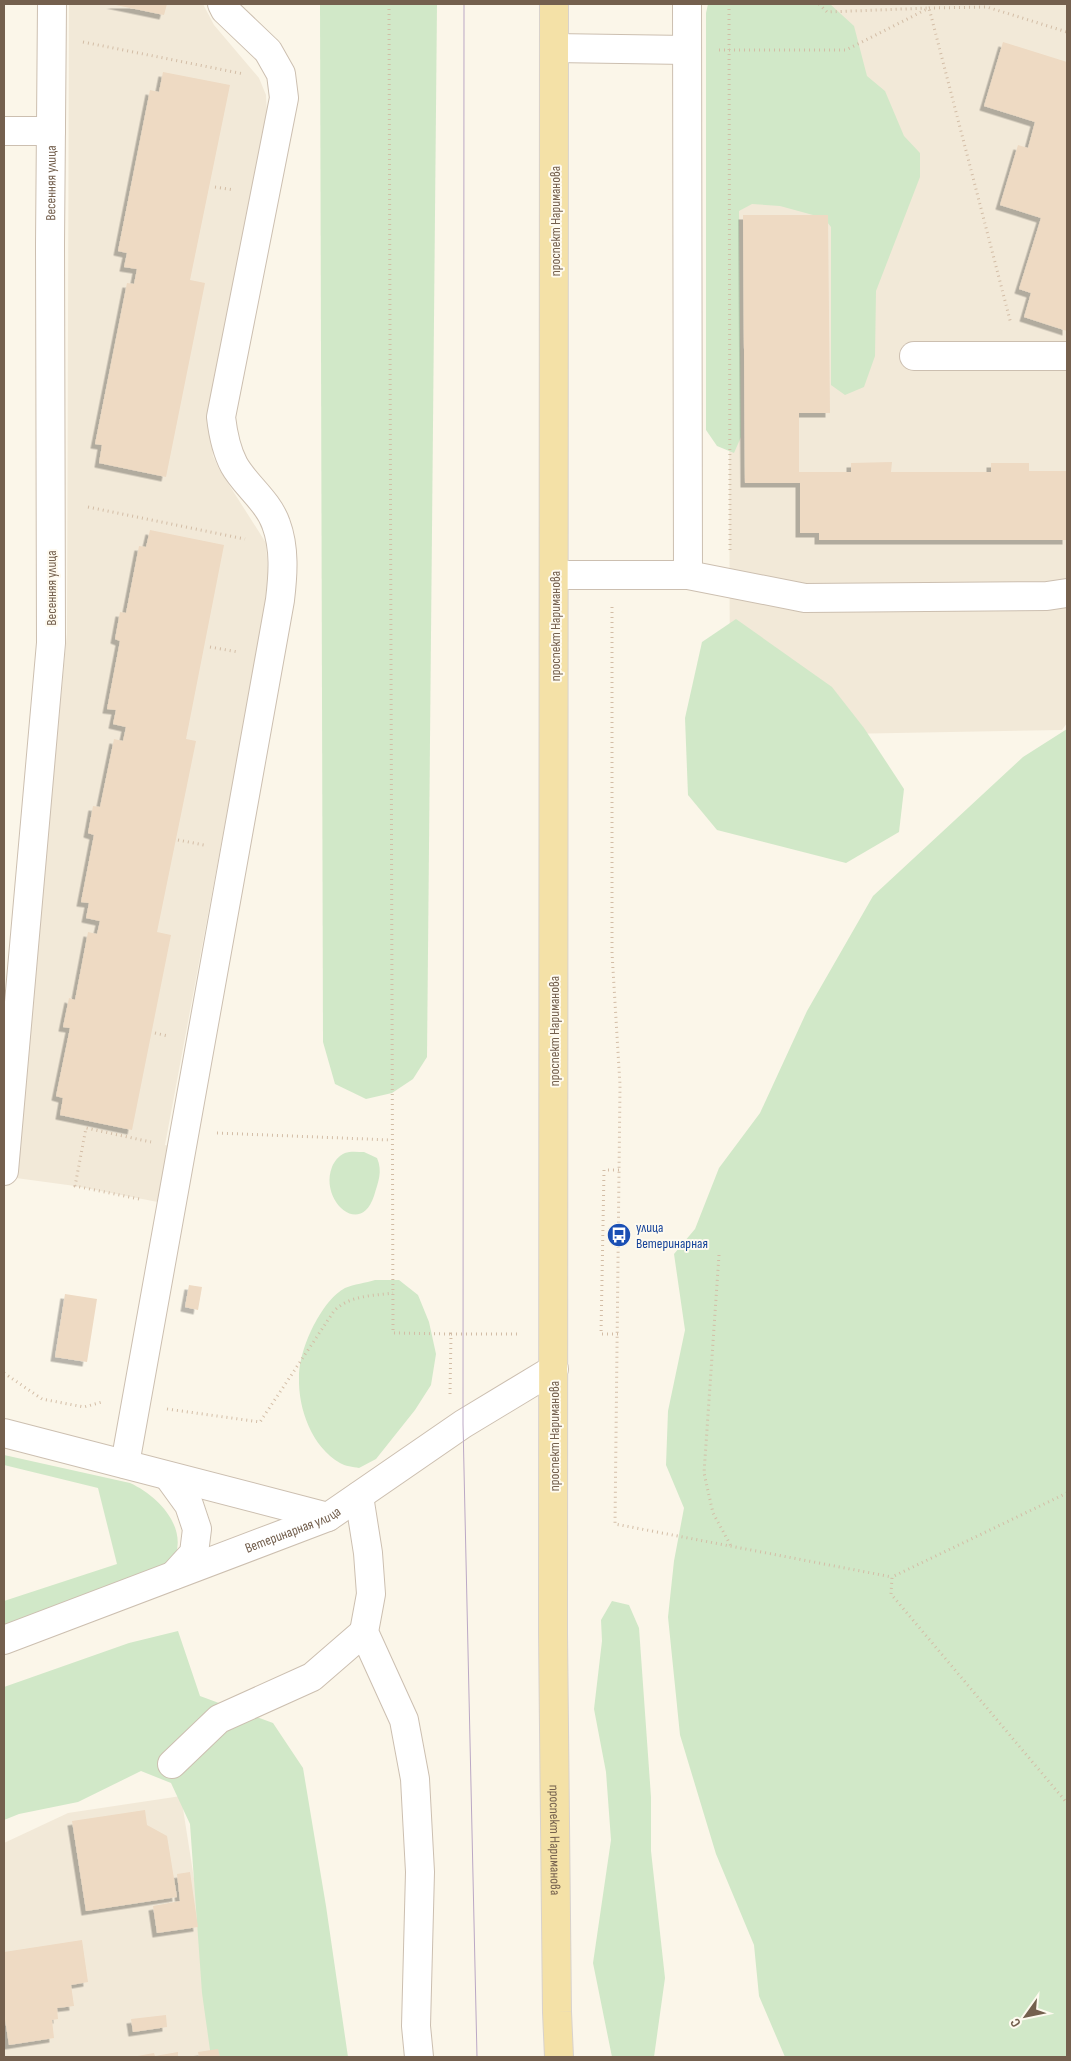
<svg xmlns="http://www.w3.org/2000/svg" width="1071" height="2061" font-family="'Sofia Sans Condensed',sans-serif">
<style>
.residential{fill:#f2e9d8}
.green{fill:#d1e8c8}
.building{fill:#eedac3;filter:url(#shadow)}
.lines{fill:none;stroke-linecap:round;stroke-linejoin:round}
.minor-casing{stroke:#ccbfb0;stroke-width:30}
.major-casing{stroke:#d8d2cd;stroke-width:30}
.path{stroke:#d3bda6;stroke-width:3;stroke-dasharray:1 4;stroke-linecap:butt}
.minor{stroke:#fff;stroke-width:28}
.major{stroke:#f4e1a7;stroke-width:28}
.tram{stroke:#bba8c5;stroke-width:1}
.labels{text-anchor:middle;stroke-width:4;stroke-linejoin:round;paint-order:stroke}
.street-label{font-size:14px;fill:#74604e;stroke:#fefaef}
.transit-label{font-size:14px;fill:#164399;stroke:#fefaef;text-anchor:start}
</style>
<defs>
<filter id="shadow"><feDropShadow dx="-4.5" dy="4.5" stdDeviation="0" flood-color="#0004"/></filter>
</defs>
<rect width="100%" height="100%" fill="#fbf6e9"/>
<g class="residential">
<polygon points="69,4 203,4 214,25 259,78 266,95 267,116 209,417 213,456 219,469 266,543 268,574 267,598 165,1145 174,1147 163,1203 75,1186 16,1178 67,633"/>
<polygon points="728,4 1067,4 1067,723 1062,730 730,736"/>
<polygon points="181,1796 222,2057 4,2057 4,1843 68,1813"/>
</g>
<g class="green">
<polygon points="320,4 437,4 427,1057 413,1079 392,1093 366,1099 335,1084 323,1042"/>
<polygon points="708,4 830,4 854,26 867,76 885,91 904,136 920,153 920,177 876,291 875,356 864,387 845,395 831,385 831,227 824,218 780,206 752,204 739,211 741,437 734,453 717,446 706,430 706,13"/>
<polygon points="736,619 832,687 864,728 904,789 899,832 846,863 717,830 688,795 685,718 702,642"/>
<polygon points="1067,729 1067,2057 785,2057 759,1996 754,1945 716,1854 680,1735 668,1617 674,1561 684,1508 666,1465 668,1411 685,1330 674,1254 695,1229 719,1168 760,1113 807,1011 873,896 1023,757"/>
<path d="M364 1152 377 1158C383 1172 378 1182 374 1196 360 1238 319 1200 332 1167 334 1162 338 1156 345 1153 350 1151 358 1152 364 1152Z"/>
<path d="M375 1280H399L418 1295 429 1322 436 1354 431 1385 415 1410 376 1459 359 1468C353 1467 345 1466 340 1463 312 1447 298 1409 299 1377 299 1357 309 1332 319 1316 325 1306 334 1294 345 1288 354 1284 366 1283 375 1280Z"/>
<path d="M4 1455 130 1483C159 1496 191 1530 172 1563L4 1632V1601L117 1564 98 1488 4 1465Z"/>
<polygon points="612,1601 629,1605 639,1628 651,1797 651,1851 665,1978 654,2057 612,2057 593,1963 611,1840 606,1772 594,1709 602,1641 601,1620"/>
<polygon points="178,1631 200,1696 273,1723 303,1768 326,1906 348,2057 211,2057 202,1993 190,1824 171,1783 141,1771 78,1802 19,1814 4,1820 4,1687 129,1643"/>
</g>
<g class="building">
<polygon points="111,4 167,4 164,15"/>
<polygon points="1003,42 1067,62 1067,331 1024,317 1031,293 1019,289 1041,218 1000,205 1018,145 1028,148 1035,122 984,106"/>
<polygon points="163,72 230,85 190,280 205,283 166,477 99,463 102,445 95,444 127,283 134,284 137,269 124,267 127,253 118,251 150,90 159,92"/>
<polygon points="743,215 828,215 830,413 799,413 799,472 851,472 851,463 892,462 891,472 991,472 991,463 1029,463 1029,471 1067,471 1067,540 819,540 819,533 800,533 800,483 745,483"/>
<polygon points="150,530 224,545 186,739 196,741 157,932 171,935 132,1130 60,1115 63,1098 56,1096 70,1028 63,1027 69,998 75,1000 88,932 97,934 100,921 86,918 89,903 81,902 94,835 88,833 93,806 100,807 114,739 123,741 126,727 113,724 116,710 107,709 120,641 115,639 120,612 126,613 139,546 146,547"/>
<polygon points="189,1285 202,1287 198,1310 185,1307"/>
<polygon points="65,1294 97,1299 87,1362 55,1357"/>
<polygon points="145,1810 147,1825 167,1836 177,1897 86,1911 72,1821"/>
<polygon points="190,1872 198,1927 157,1933 153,1906 180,1901 177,1874"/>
<polygon points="82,1940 88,1982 71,1985 74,2006 57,2008 58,2019 52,2020 54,2038 9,2045 4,2013 4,1952"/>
<polygon points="166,2015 167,2027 133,2032 131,2019"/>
<polygon points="218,2049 220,2057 199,2057 198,2052"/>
<polygon points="178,2052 178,2057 132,2057 154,2053 155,2056"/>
</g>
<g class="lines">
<g class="minor-casing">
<g id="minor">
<polyline points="687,4 688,575"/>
<polyline points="554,48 687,50"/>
<polyline points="4,131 51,131"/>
<polyline points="914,356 1067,356"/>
<polyline points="555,575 688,575 805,598 1047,596 1067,593"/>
<path id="s1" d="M4 1171 51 643 50 244 52 4"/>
<polyline points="4,1433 328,1517"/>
<path d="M125 1464 280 600C283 575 285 548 276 524 268 501 245 485 234 465 226 450 223 434 221 417L284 98 281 74 268 51 225 10 222 4"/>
<polyline points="168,1476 189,1505 197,1529 194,1553 174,1575"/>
<polyline points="359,1496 368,1553 371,1594 364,1632 404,1720 415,1779 420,1872 416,2026 419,2057"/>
<path id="s2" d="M4 1640 328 1517 463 1424 554 1369"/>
<polyline points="172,1764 219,1719 312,1677 364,1632"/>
</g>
</g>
<g class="major-casing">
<g id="major">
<path id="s3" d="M554 4 553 1633 557 2012 559 2057"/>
</g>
</g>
<g class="path">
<polyline points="389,4 393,1333 451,1334"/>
<polyline points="729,4 730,550"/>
<polyline points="819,4 827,12 929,8 1011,324"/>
<polyline points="83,42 244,74"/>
<polyline points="719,50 846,50 929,8 987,7 1067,32"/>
<polyline points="215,187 234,190"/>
<polyline points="88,507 245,539"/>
<polyline points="612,607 612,953 620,1085 615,1524 892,1577"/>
<polyline points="210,647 238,652"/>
<polyline points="178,840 204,845"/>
<polyline points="155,1033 168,1036"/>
<polyline points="217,1133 391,1140"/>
<polyline points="139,1199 75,1186 86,1128 151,1142"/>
<polyline points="719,1255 704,1473 713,1513 731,1546"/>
<polyline points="618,1334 601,1334 604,1170 619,1170"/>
<polyline points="4,1373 42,1399 84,1407 102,1402"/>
<polyline points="450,1394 451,1334 520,1334"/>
<path d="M167 1409 260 1422 334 1311C350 1295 372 1296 393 1293"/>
<polyline points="1067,1493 892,1577 891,1594 1067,1803"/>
</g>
<use href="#minor" class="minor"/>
<use href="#major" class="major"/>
<polyline class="tram" points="464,4 463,1424 477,2057"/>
</g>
<defs>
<g id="bus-disc" transform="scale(1.25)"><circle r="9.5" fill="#1a4fb4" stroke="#fefaef"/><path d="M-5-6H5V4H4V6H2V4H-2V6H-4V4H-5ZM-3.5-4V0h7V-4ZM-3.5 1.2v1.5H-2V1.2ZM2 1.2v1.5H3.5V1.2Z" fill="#fff"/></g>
</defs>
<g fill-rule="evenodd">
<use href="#bus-disc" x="619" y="1235"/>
</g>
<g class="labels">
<g class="street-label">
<text dy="5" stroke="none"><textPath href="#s1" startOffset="990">Весенняя улица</textPath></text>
<text transform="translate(555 221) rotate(-90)" y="5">проспект Нариманова</text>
<text transform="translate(51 588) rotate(-90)" y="5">Весенняя улица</text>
<text transform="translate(555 626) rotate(-90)" y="5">проспект Нариманова</text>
<text transform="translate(554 1031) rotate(-90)" y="5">проспект Нариманова</text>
<text transform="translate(554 1436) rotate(-90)" y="5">проспект Нариманова</text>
<text dy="5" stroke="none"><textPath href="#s2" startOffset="309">Ветеринарная улица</textPath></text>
<text dy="5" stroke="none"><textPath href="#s3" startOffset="1836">проспект Нариманова</textPath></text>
</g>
<g class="transit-label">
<text x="636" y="1232">улица<tspan x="636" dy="16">Ветеринарная</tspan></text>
</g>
</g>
<rect width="1071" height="2061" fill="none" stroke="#74604e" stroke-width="10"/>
<g transform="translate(1026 2016) rotate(237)" stroke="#fefaef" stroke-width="4" paint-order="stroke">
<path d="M0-4L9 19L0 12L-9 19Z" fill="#74604e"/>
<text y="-8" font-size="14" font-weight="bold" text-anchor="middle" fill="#74604e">С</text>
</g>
</svg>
